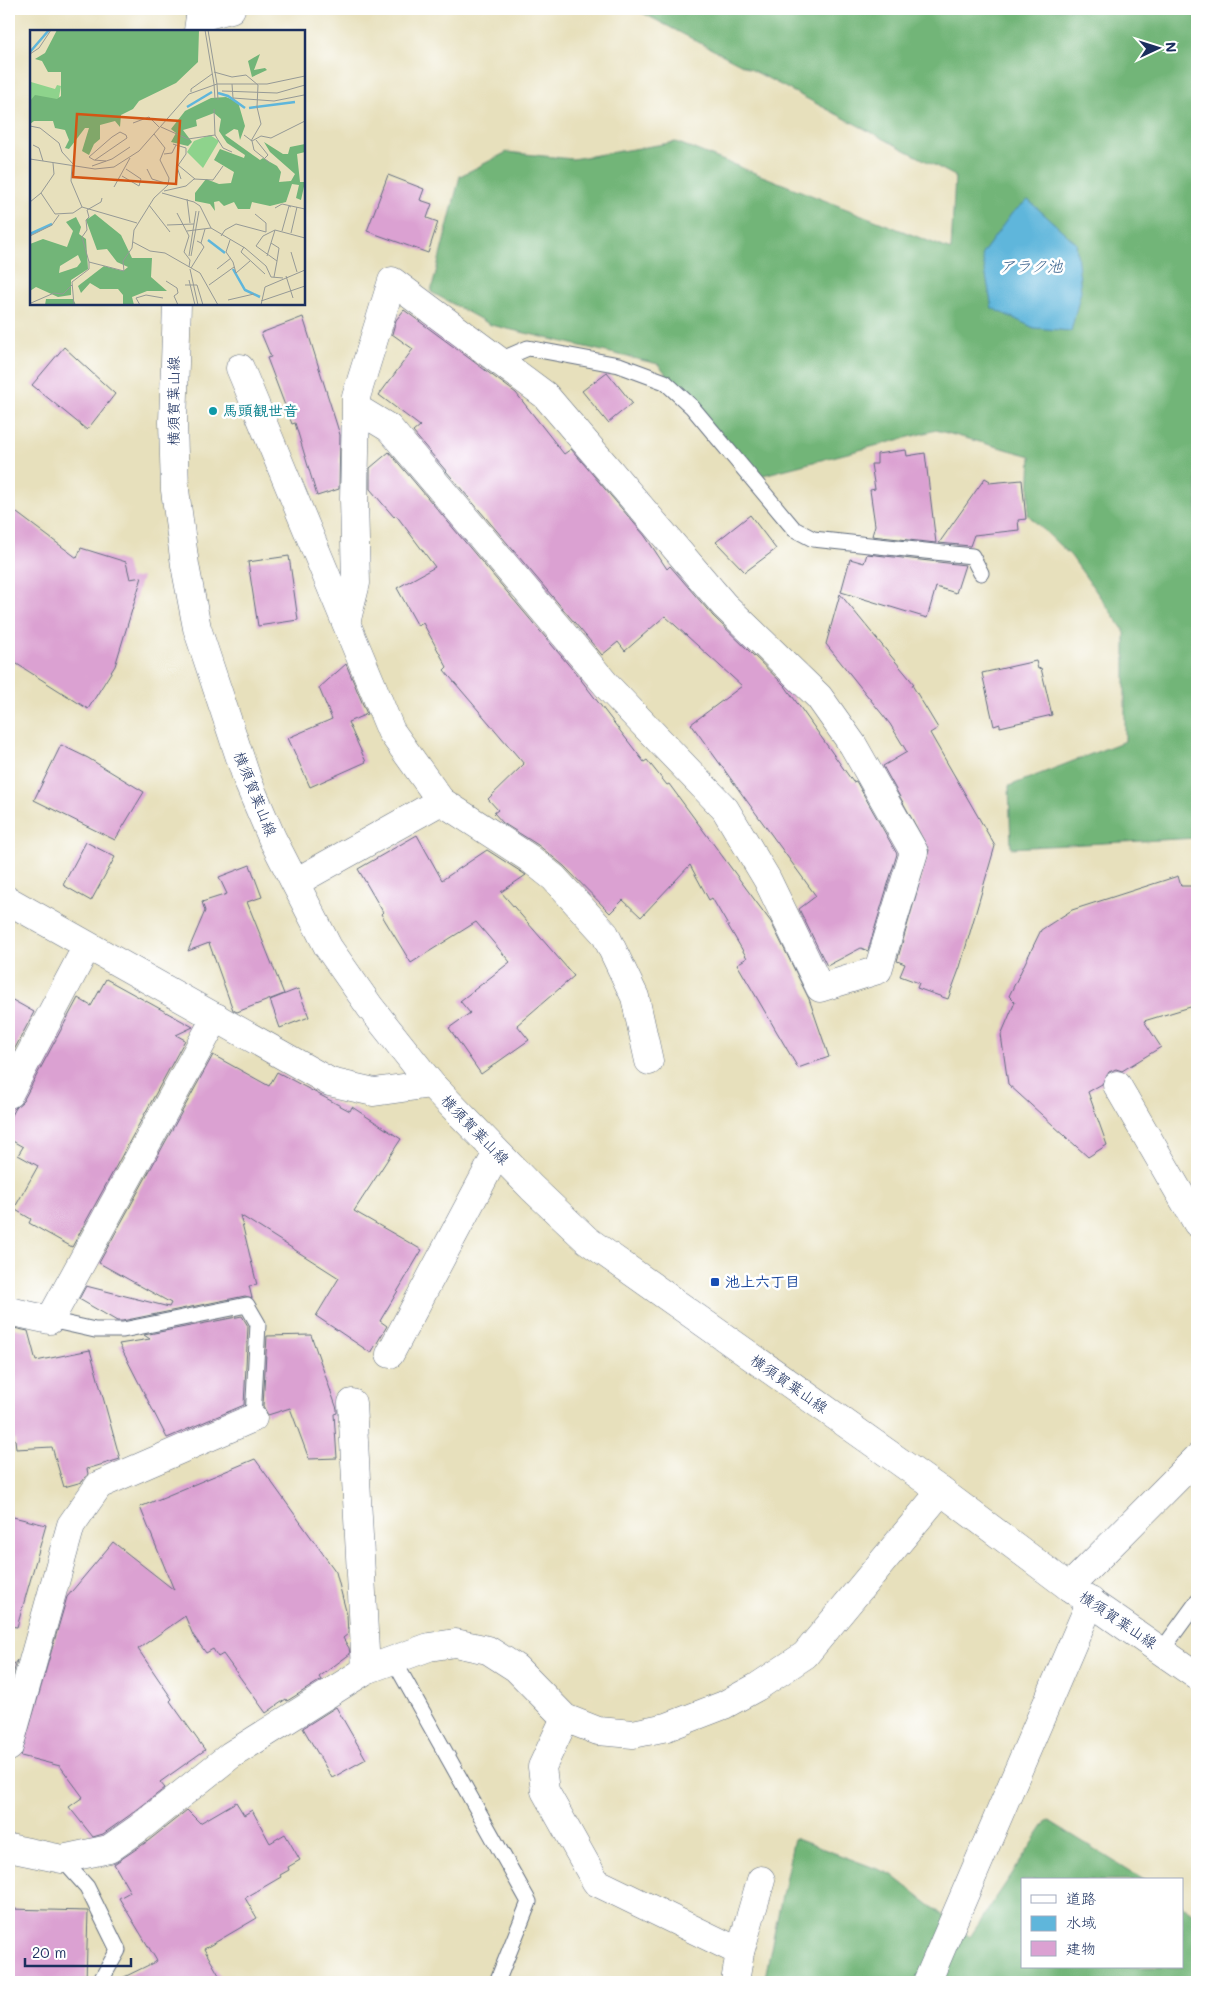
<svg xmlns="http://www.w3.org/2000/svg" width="1206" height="1991" font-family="Mali,'Klee One',sans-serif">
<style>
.forest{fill:#72b578;stroke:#46726b}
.water{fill:#5fb6db;stroke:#3d729c}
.building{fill:#dba1d2}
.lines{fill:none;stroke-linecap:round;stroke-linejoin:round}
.lane-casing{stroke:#626d7f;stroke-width:17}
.street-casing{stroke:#626d7f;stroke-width:29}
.primary-casing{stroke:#626d7f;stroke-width:29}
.lane{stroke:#fff;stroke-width:15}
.street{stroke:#fff;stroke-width:28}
.primary{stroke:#fff;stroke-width:28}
.culture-dot{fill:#0f9aa8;stroke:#fff;stroke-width:2}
.transit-dot{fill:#1a4fb4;stroke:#fff;stroke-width:2}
.labels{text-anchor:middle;stroke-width:5;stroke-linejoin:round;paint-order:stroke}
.street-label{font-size:15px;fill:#1b2f5e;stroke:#fff}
.culture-label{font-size:15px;font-weight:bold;fill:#0d838f;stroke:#fff;text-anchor:start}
.transit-label{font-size:15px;font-weight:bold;fill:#164399;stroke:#fff;text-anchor:start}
.water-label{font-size:16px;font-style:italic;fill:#335e8a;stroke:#fff}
.inset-river{fill:none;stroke:#5fb6db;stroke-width:2.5}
.inset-road{fill:none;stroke:#959996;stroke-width:1}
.view{fill:#d45514;fill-opacity:0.15;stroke:#d45514;stroke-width:2.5}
.inset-edge{fill:none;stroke:#1b2f5e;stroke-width:2.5}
</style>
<rect width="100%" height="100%" fill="#fff"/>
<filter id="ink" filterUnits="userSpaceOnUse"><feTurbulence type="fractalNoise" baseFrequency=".02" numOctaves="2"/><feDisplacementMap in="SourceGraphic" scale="10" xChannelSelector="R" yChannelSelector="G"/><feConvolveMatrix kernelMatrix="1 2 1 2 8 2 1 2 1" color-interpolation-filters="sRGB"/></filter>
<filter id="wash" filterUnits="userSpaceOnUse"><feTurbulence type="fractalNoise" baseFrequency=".0096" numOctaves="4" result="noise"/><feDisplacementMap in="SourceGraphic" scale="20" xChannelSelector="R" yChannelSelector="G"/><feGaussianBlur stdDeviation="1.12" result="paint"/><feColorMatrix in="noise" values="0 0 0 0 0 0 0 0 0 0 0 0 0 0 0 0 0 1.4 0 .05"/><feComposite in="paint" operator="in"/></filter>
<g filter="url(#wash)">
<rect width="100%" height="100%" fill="#e7e0bc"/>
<g class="forest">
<polygon points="635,9 1197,9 1197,838 1011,848 1009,786 1125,741 1125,632 1071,556 1028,515 1031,456 936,430 752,478 658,364 491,325 431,292 460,176 507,152 572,159 676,142 951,250 955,176"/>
<polygon points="1048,1820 1144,1880 1022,1880 1022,1967 1182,1967 1182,1905 1197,1916 1197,1982 764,1982 794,1838 891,1874 970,1937"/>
</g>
<polygon class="water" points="1028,200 1076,243 1081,291 1071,331 1034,328 992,308 982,254 1012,213"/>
<g id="blocks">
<g class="building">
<polygon points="388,175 424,189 420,200 432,204 427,218 438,222 428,253 367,231"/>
<polygon points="404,310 516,393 564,454 571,449 645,536 667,569 670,566 713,616 785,686 853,782 856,781 897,854 868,951 861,948 827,966 799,909 816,896 691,724 742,686 665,616 625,651 618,642 602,655 413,432 420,426 379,395 413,349 392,334 396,320"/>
<polygon points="303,317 340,435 339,489 317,496 295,423 292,424 267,358 271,357 261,333"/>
<polygon points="64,347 115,394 87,430 32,385"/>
<polygon points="607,372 632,403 608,423 582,391"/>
<polygon points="906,450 907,456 925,453 936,543 872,536 875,525 870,490 875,489 871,464 877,464 877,454"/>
<polygon points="389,452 578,676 644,762 647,760 667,785 669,784 771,922 809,999 829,1057 798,1068 737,964 747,958 712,898 709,900 690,865 641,917 623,900 610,913 564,866 538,845 503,823 494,813 498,810 488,799 524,764 444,670 447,667 423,623 418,626 397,588 435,567 396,515 394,517 370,489 370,468"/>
<polygon points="985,478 990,481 989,483 1022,480 1026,519 1018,520 1019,530 974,535 970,546 939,543"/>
<polygon points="9,507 77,558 81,548 126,562 130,579 142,577 115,666 88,709 9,659"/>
<polygon points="750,515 776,549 745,572 716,542"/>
<polygon points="867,554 965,565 956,593 936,587 927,618 841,592 850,559 864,563"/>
<polygon points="289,556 298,620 258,626 248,562"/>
<polygon points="840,594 914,684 912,685 938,728 930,733 995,846 960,967 948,999 917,988 919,983 900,976 905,964 897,961 929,850 883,766 907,752 890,724 826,644"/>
<polygon points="1036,661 1038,669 1041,668 1052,715 1000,727 1000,724 994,726 982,673"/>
<polygon points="346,664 367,714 348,722 366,762 310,787 288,738 332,719 319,688"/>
<polygon points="61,745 88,758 144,792 115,840 34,800"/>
<polygon points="417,835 442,880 487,850 526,875 501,892 574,976 517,1025 529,1040 481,1074 449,1028 470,1013 460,1001 510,962 476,922 411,963 381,914 383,912 358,869"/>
<polygon points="86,842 115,857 91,901 63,885"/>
<polygon points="250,865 262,897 247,902 284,994 237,1012 233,1010 209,943 188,951 205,911 202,902 227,894 219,877"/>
<polygon points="1178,876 1181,886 1197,886 1197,1005 1144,1021 1161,1047 1122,1071 1116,1069 1109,1072 1102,1084 1088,1092 1107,1145 1088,1157 1008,1084 1001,1035 1015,1002 1009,996 1041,930 1072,910"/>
<polygon points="106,979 193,1027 176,1035 185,1040 72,1247 29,1223 31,1219 14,1209 38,1166 18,1155 23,1147 9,1139 9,1119 15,1108 23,1101 78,998 91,1006"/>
<polygon points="298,989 309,1017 280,1028 270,1000"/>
<polygon points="9,998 34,1012 13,1052 9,1050"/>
<polygon points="213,1055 269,1086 277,1072 350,1111 352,1107 401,1139 354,1211 422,1250 380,1321 387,1326 371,1353 316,1316 339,1278 240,1215 257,1285 249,1286 252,1298 245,1296 122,1321 117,1321 79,1299 86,1286 169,1307 171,1303 99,1263"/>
<polygon points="242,1316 248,1326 244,1405 167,1438 119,1344 150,1339 144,1335"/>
<polygon points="9,1327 28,1331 36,1361 90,1350 120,1459 87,1469 88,1474 82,1482 64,1487 52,1447 16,1449 15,1439 9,1440"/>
<polygon points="311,1335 337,1409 337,1413 334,1414 337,1458 309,1459 290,1408 268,1415 263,1406 267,1336"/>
<polygon points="255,1459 336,1572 347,1615 348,1634 343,1638 349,1648 350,1654 319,1677 321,1680 287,1701 286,1699 266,1713 223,1654 218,1657 213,1649 206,1653 193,1635 185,1616 138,1649 172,1699 170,1701 205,1750 160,1782 165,1788 130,1815 103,1834 93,1837 69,1807 83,1797 60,1766 21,1756 67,1597 113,1542 174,1590 140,1507"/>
<polygon points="9,1516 46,1525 17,1627 9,1626"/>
<polygon points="17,1660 9,1690 9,1671"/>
<polygon points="336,1707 366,1759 332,1778 303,1728"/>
<polygon points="236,1802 244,1815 252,1810 270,1843 285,1834 300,1860 288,1867 289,1870 280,1875 281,1877 245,1898 257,1918 204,1949 223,1982 114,1982 157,1961 119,1898 130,1892 114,1864 148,1841 187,1810 200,1823"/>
<polygon points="9,1909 88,1911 86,1982 9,1982"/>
</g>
</g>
</g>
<g filter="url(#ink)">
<use href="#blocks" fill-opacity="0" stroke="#626d7f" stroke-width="1"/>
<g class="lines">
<g class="lane-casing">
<g id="lane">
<polyline points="500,360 528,348 619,365 665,382 692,407 794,529 813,539 972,556 981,573"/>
<polyline points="50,1320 95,1330 123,1330 247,1305 258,1324 253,1418"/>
<polyline points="1162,1650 1197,1602"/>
<polyline points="393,1659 529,1902 497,1982"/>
<polyline points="62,1859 87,1887 118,1950 100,1982"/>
</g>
</g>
<g class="street-casing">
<g id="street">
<polyline points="200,17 231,9"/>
<polyline points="240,368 391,731 441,801 529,858 554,878 605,934 635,997 649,1061"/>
<polyline points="347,619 356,583 354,498 356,408 356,397 392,281 545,395 724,605 819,697 853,745 914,852 878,970 820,988 767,879 725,809 609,688 389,428 356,408"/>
<polyline points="296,882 441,801"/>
<polyline points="9,901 330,1082 374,1092 431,1084"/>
<polyline points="1117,1085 1197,1223"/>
<polyline points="9,1094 87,946"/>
<polyline points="9,1311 50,1320 216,1017"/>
<polyline points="390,1354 497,1153"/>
<polyline points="352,1403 366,1670"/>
<polyline points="1069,1587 1197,1458"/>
<polyline points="565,1718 542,1767 545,1791 596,1882 740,1952"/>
<polyline points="9,1747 71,1525 99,1485 253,1418"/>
<polyline points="9,1848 62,1859 109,1849 139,1828 231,1755 366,1670 429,1647 455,1643 488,1650 516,1668 565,1718 598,1731 633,1734 667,1727 724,1705 757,1687 805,1655 941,1491"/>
<polyline points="735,1982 740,1952 761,1880"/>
<polyline points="927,1982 1091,1601"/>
</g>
</g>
<g class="primary-casing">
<g id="primary">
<polyline points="198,31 201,9"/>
<polyline points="177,304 173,422 175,490 185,565 197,628 248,782 272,838 328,947 370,1007 431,1084 532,1188 587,1240 941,1491 1069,1587 1197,1676"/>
</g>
</g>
<use href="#lane" class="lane"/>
<use href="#street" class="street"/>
<use href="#primary" class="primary"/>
</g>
</g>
<circle class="culture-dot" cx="213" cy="411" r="5"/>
<rect class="transit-dot" x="710" y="1277" width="10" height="10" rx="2.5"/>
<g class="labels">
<g class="street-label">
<text transform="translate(174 401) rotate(-90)" y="5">横須賀葉山線</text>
<text transform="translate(255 794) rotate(68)" y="5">横須賀葉山線</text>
<text transform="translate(475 1130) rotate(46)" y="5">横須賀葉山線</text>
<text transform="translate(789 1384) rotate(35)" y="5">横須賀葉山線</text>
<text transform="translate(1118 1620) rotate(34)" y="5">横須賀葉山線</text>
</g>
<g class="culture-label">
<text x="223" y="416">馬頭観世音</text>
</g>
<g class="transit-label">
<text x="725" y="1287">池上六丁目</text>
</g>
<g class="water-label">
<text x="1031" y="272">アラク池</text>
</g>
</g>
<g transform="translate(30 30)">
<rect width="275" height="275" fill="#e7e0bc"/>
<path d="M1 52 25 59 27 55 31 56 28 72 0 75ZM180 105 189 111 173 138 157 122 164 111Z" fill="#8ed38c"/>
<path d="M27 0H169L168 32 146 53 109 71 103 79 91 85 90 97 85 91 70 95V109L64 114 59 125 52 121 59 98H55L39 119 35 118 39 110 35 100 25 98 23 91H4L0 94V71L5 65 27 69 31 66V42H18L12 31 5 29 15 23ZM230 24 224 40 235 38 237 40 222 47 218 31ZM196 67 208 72 215 96 210 110 208 100 204 99 195 105 230 130 233 128 247 136 251 142 249 152 261 151 265 144 240 122 234 112 253 124H258L260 117 275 114V122L267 124 270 152H275L271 170 266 168 269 155 262 154 256 172 240 176 222 172 220 179H208L204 172 194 176 189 171 184 172 185 181 180 174 165 171V163L176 149 189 154 201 153 204 142 184 130 190 119 214 128 215 125 197 113 189 101 191 89 184 83 166 90 167 96 153 100 162 112 158 116 141 112 146 103 141 99 155 81 181 68ZM65 184 91 205 102 228H122L121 247 137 261H117L102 267 104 275H93V265L88 259H70L60 253 51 263 48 256 74 236 93 241 98 237 87 232 77 219 67 220 56 190ZM46 187 51 197 49 204 56 209 58 239 41 250V265L28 267 6 257 0 261V214L13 209 37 217 43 201 36 192ZM48 225 51 232 47 237 29 243 30 236ZM16 269H43L46 275H15Z" fill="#72b578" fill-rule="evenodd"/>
<path class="inset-river" d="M0 22 19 0M188 63 198 66 215 78M157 77 182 62M219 78 265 72M0 204 22 194M178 210 195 223M203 239 215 260 230 267"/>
<path class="inset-road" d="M175 0 184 54M178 0 187 54H237L275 46M0 24 9 18 21 0M184 42 202 47 216 45 228 55 227 77 231 94 221 111M184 54 185 69M202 54 203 68 244 71 274 65M192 61 247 63 275 55M161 62V59L182 44M184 79 185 105M103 93 119 87 129 97M0 96 10 98 29 113 32 122 44 135M131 97 158 109 185 105 193 118 202 122M214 105 222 111 224 120 240 133M226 110 238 125 235 128M222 111 231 106 241 108 275 91M143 114 156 118V124L147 137 151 149M3 115 9 118 13 131M134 124 142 123 146 115M0 129 65 139 84 137 109 121 159 64 187 54 188 70M65 130 97 108 96 105 90 102 82 107 59 127 64 130 76 131M148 135 165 149M42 136 41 151 52 177 107 193M62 136 82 129 100 117M117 139 122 149 138 154M92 146 109 156 111 149 96 139M84 157 100 128M134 161 156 156 164 149 183 150 193 136M11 163 25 184 43 183 52 177M132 163 164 172 170 176 181 198 215 218 236 236 241 247 253 248M157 169 160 193M0 172 11 163 24 144 23 133M119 175 140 202M245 178 252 174 275 179M57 180 59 187 56 190 57 200 52 207 59 232M57 180 71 172 72 168M147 183 159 206 154 222 160 230 159 237M137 195 164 194M157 201 181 198M252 201 259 176 261 177M261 203 267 177M0 206 22 195 29 185M191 206 195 200 206 194 236 202V193L225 184M200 210 196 222 203 232 206 243 220 231M167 211 171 213 175 199M103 212 120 221 135 223 170 243 188 275M241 213 249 218 247 231M214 217 211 222 235 244M261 222 267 242M159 226 166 181M161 226 169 181M237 226 245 200M161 238 174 217 171 213M160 239 168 275M187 239 201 228M256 246 263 268M244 247 247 231 226 216 233 206 245 200 275 208M159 250 165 275M136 251 147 258 148 263 144 266 148 275M155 255H167L173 275M179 255 204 237M198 270 224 264M231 271 275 256M1 273 24 263 33 264 42 255M44 275 42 252 59 239V232L94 241 93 231 102 218 104 200 124 168 138 155 139 148 130 130 135 118 124 104M110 275 106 268 116 265 133 268M231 275 235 257 275 240"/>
<path class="view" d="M47 84 150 91 146 154 43 147Z"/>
<rect width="275" height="275" class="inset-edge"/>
</g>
<rect width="1206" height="1991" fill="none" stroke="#fff" stroke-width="30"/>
<rect x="1021" y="1878" width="162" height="90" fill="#ffffff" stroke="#a4acbf"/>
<rect x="1031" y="1895" width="25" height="8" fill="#ffffff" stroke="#a4acbf"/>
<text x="1066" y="1904" font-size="15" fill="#1b2f5e">道路</text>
<rect x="1031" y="1916" width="25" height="15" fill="#5fb6db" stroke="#a4acbf"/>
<text x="1066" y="1928" font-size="15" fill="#1b2f5e">水域</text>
<rect x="1031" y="1941" width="25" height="15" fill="#dba1d2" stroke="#a4acbf"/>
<text x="1066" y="1954" font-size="15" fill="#1b2f5e">建物</text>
<g transform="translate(1158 48) rotate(86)" stroke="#ffffff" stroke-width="4" paint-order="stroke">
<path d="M0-4L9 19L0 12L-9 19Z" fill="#1b2f5e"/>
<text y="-8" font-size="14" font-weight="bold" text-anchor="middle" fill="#1b2f5e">N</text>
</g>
<path d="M25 1958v8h106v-8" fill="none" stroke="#1b2f5e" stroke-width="2.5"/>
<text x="32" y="1958" font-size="15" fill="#1b2f5e" stroke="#ffffff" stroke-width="4" paint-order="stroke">20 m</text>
</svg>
